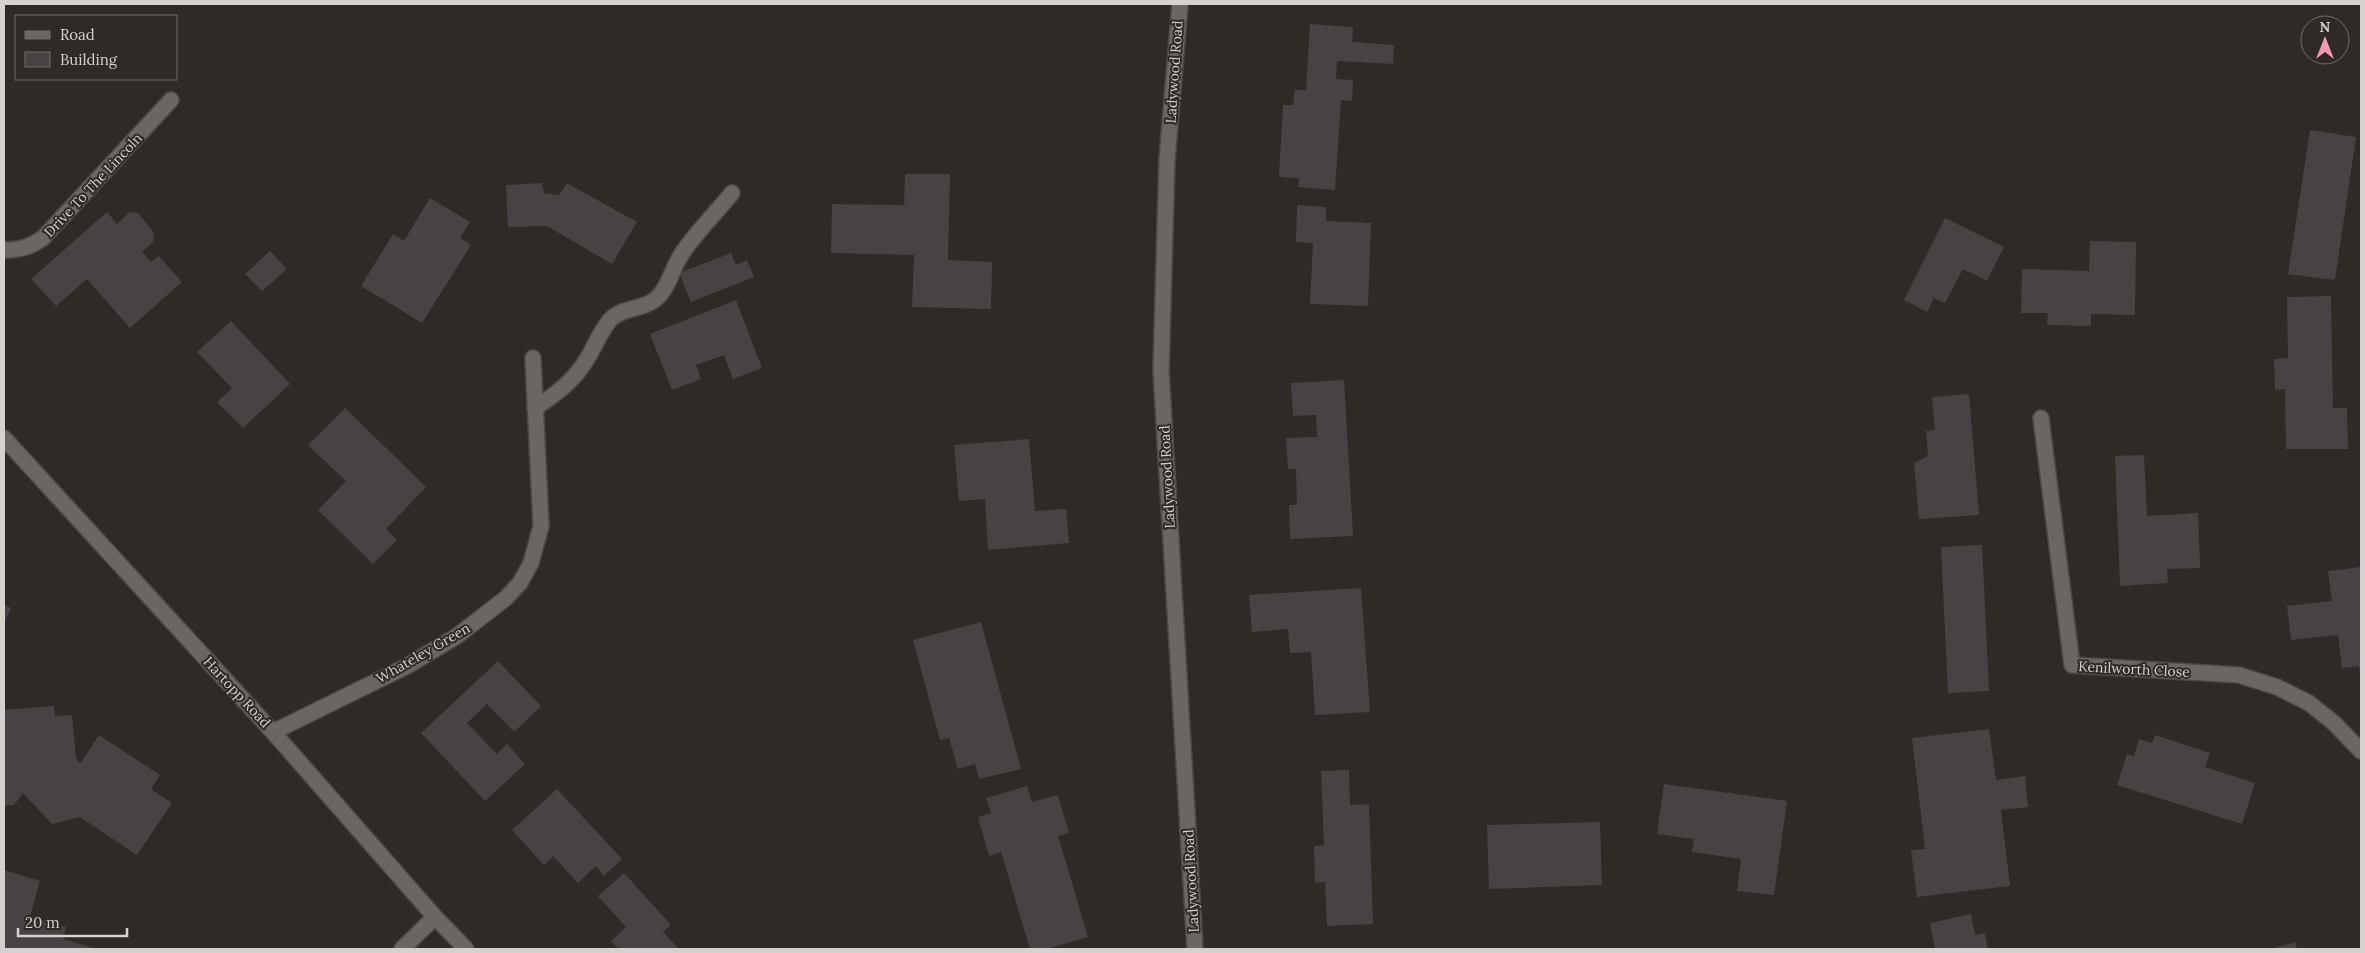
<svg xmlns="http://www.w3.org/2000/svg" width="2365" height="953" font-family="Lora,serif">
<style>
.building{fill:#484245}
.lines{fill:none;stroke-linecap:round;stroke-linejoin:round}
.minor-casing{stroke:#4c4844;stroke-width:18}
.minor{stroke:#6b6661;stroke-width:15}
.labels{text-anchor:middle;stroke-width:4;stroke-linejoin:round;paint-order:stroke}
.street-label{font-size:14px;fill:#d4d1ce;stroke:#2f2a26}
</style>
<rect width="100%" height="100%" fill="#2f2a26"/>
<g class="building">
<polygon points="1310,24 1353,27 1352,42 1394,45 1393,64 1337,61 1336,79 1353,80 1352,101 1341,100 1335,190 1298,187 1299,178 1279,177 1283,105 1293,105 1295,90 1306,90"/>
<polygon points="2310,130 2356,137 2335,280 2288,274"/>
<polygon points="905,174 950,174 948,260 992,262 991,309 912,307 914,255 831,253 832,204 904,205"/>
<polygon points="542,183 544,193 559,195 567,183 637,222 612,264 547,226 508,227 506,185"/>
<polygon points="430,198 470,222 460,238 471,245 422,323 361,286 393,234 404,241"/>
<polygon points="1297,205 1326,207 1326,221 1371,223 1368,306 1310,304 1313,243 1296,242"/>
<polygon points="107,212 117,224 130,212 138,213 154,233 153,242 142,252 151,262 159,256 182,282 130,328 87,279 56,306 31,279"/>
<polygon points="1945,218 2004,247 1987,281 1963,269 1945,303 1934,298 1927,312 1904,300"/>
<polygon points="2090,241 2136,242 2135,315 2091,314 2091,326 2047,325 2048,313 2021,313 2022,269 2089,271"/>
<polygon points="270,251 287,269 262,291 245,274"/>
<polygon points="731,253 736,265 747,260 754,277 691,302 679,273"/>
<polygon points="2331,296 2333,408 2347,408 2348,449 2286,449 2285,389 2275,390 2274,359 2288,358 2287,297"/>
<polygon points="736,300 762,368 733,379 724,355 696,365 701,379 672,390 650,334"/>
<polygon points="231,321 290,384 243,428 217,402 232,388 197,352"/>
<polygon points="1344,380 1353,536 1290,539 1289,505 1297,505 1296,469 1288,469 1286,438 1317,437 1316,415 1293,416 1291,383"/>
<polygon points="1969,394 1979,515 1919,519 1914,463 1928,456 1926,431 1935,430 1932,397"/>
<polygon points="345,408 426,487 386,529 397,540 373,564 318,510 346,481 308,445"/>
<polygon points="1029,439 1035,511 1066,509 1069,543 988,550 985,499 959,501 954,445"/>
<polygon points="2144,455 2147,516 2198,513 2200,568 2167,569 2168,583 2120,586 2115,456"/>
<polygon points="1982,545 1989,691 1948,693 1941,547"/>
<polygon points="2361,567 2361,675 2360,675 2359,666 2342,668 2338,635 2291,640 2287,606 2332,601 2328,571"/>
<polygon points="1361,588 1370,712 1315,715 1311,652 1290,653 1288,629 1252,632 1249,595"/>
<polygon points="4,605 11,608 4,623"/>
<polygon points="981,622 1021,769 979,779 975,764 958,769 949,738 940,740 913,640"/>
<polygon points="498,661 541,706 514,732 487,704 467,723 497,754 507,744 525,764 485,801 421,733"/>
<polygon points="54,706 55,716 72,715 76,758 80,764 99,735 160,775 151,789 172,803 137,855 80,817 52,824 23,793 14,805 4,806 4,710"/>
<polygon points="1989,729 1996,780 2025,776 2028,807 2001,810 2010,886 1917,897 1911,850 1925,849 1912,738"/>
<polygon points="2155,735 2210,753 2205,767 2255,783 2242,824 2117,785 2127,754 2134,756 2139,739 2152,743"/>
<polygon points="1349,770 1350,805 1369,804 1373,924 1327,926 1325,882 1315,883 1314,846 1324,845 1321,771"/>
<polygon points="1664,784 1787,801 1774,895 1737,891 1741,859 1692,852 1694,839 1657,834"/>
<polygon points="1027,786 1032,802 1058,795 1069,833 1058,836 1088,937 1047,949 1030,949 1001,852 989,856 978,817 991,813 986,798"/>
<polygon points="557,789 622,859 604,876 596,866 578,883 553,856 544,865 512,830"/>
<polygon points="1600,822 1602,885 1489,889 1487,825"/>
<polygon points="4,870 40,881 30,916 66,927 63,939 97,949 4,949"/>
<polygon points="624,873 671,925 663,932 679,949 619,949 611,941 626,927 598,896"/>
<polygon points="1971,914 1975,935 1985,933 1988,949 1935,949 1930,923"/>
<polygon points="2295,942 2297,949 2271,949"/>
</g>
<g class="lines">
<g class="minor-casing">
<g id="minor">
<polyline points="1180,4 1167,160 1161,371 1195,949"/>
<path d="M4 250C20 250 30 247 43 238L171 100"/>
<path d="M535 408C556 394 574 381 587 359 595 346 600 332 610 320 621 307 644 310 657 298 670 286 673 265 683 252 697 231 716 213 732 193"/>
<polyline points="2041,418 2072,665 2239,675 2277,687 2309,703 2334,723 2361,751"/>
<polyline points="4,438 273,732 435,917 466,949"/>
<polyline points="273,732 407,666 457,636 506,598 520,583 531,563 541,526 533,358"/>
<polyline points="402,949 435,917"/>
</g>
</g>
<use href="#minor" class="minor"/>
</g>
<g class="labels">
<g class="street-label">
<text transform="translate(1174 72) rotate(-86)" y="5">Ladywood Road</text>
<text transform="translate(93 185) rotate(-47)" y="5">Drive To The Lincoln</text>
<text transform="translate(1167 477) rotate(-93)" y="5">Ladywood Road</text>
<text transform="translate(423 653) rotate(-30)" y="5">Whateley Green</text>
<text transform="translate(2134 669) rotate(3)" y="5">Kenilworth Close</text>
<text transform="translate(237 692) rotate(47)" y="5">Hartopp Road</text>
<text transform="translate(1191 881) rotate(-93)" y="5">Ladywood Road</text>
</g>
</g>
<rect width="2365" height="953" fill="none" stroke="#d4d1ce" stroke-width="10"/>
<rect x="15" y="15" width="162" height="65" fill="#2f2a26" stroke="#716d69"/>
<rect x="25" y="31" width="25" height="8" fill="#6b6661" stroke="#716d69"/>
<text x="60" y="40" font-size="15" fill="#d4d1ce">Road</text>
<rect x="25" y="52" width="25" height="15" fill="#484245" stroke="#716d69"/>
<text x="60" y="65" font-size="15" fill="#d4d1ce">Building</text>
<g transform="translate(2325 40)"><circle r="24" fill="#2f2a26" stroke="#716d69"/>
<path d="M0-4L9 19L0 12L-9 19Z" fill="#f19ab4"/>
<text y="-8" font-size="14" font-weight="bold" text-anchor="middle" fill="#d4d1ce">N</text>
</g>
<path d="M18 928v8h109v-8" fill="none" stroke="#d4d1ce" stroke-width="2.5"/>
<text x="25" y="928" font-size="15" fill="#d4d1ce" stroke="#2f2a26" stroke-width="4" paint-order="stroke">20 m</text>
</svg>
